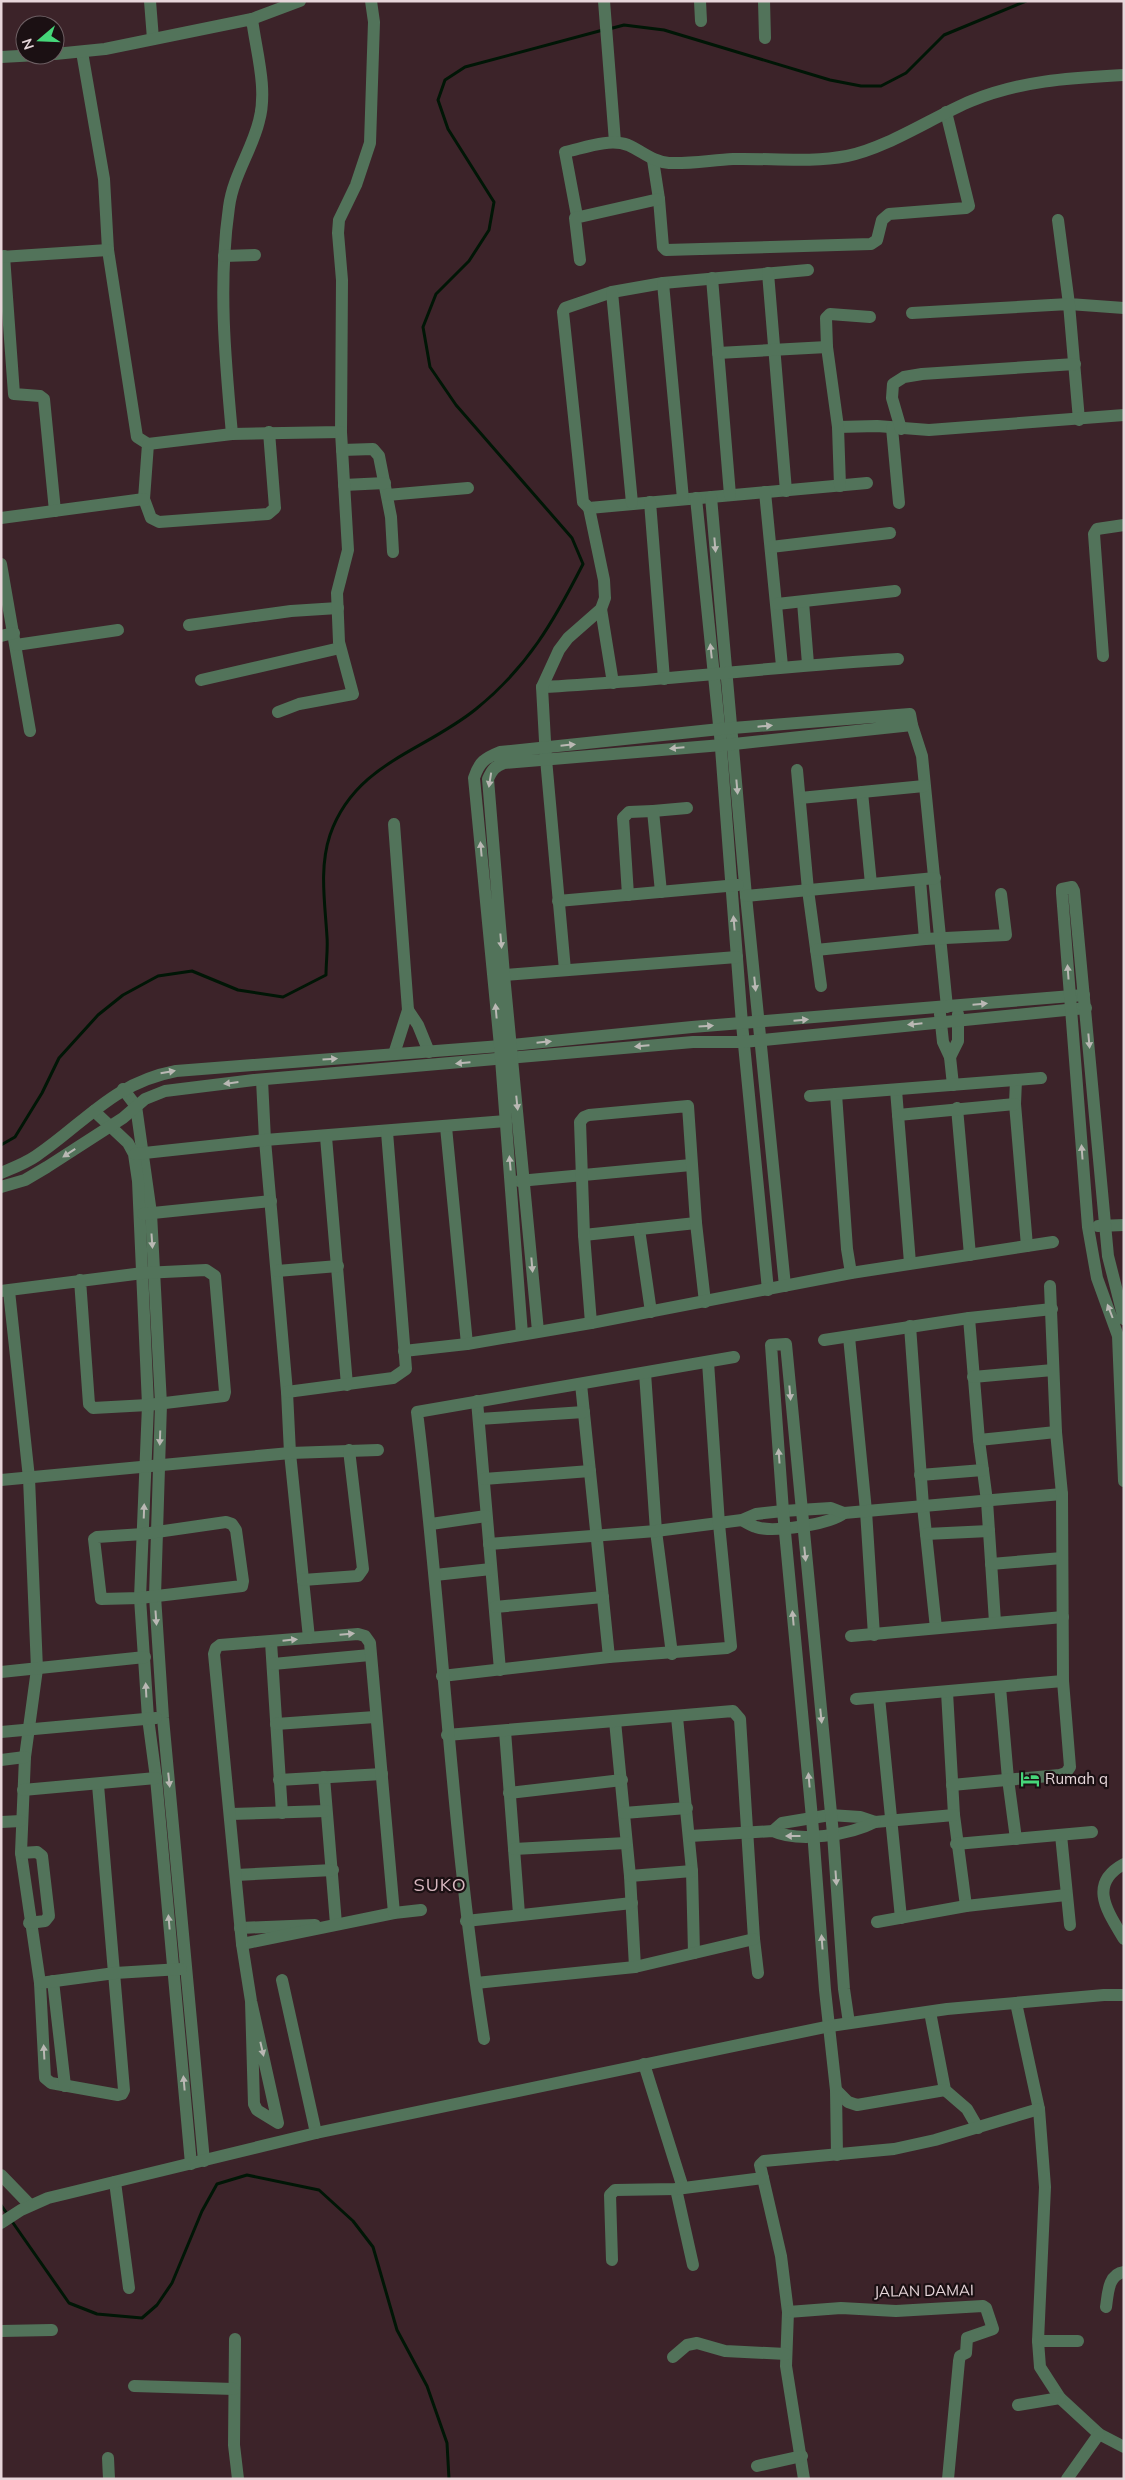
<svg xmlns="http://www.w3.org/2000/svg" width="1125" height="2480" font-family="Mulish,sans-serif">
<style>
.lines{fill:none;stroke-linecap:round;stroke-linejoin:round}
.stream{stroke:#001606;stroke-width:3}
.minor{stroke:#52735a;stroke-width:12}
.oneway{fill:#bab8b4}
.labels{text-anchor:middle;stroke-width:4.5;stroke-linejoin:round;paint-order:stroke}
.poi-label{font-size:15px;fill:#e7d6da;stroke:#1b1013;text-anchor:start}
.street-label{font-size:15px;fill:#e7d6da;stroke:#1b1013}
.quarter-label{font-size:18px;letter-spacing:1px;fill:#d9b8c0;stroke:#1b1013}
</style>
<rect width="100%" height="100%" fill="#3c2329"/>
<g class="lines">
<g class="stream">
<polyline points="609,29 624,25 664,30 830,80 861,86 881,86 906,73 944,35 1026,1"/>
<path d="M1 1145 15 1137 42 1093 59 1058 98 1015 123 995 158 976 192 971 238 990 283 997 326 975C326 962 328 949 327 937 325 903 319 868 330 835 355 763 423 752 476 709 527 668 554 621 583 564L572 538 456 405 430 367 423 327 436 294 469 261 489 230 494 202 448 129 438 100 445 80 465 67 603 30"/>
<polyline points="1,2205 8,2215"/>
<polyline points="11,2220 69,2303 97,2314 142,2318 157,2305 172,2283 202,2211 217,2184 247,2175 319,2190 353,2221 373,2247 397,2330 427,2386 447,2443 449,2479"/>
</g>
<g class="minor">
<polyline points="150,1 153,39"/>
<polyline points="604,1 615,142"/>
<polyline points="700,1 701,21"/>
<polyline points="764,1 765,38"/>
<polyline points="252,19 300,1"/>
<polyline points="82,52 104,179 108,250 137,437 148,444 144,499 151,518 159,522 268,514 275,508 269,432"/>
<path d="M55 54 105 49 252 19C256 51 268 89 259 121 252 150 233 176 229 207 218 283 225 358 232 434"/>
<polyline points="1,57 38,55"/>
<polyline points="653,160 659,199 663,247 666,250 871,244 877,240 882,220 889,214 966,208 969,206 946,112"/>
<path d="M577 216 565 152C584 148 609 138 628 145 642 151 653 162 669 163 690 164 712 160 733 159 771 158 810 163 847 156 887 148 933 117 971 101 1023 80 1070 78 1124 75"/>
<polyline points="1058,220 1069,304 1124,308"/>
<polyline points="4,256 14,394 40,396 44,399 55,511"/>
<polyline points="224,256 255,255"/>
<polyline points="1,257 108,250"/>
<polyline points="580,260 575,218 659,199"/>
<polyline points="808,270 663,283 612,292 565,308 563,312 583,502 589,508 867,483"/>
<polyline points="768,273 786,491"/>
<polyline points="712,278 730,495"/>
<polyline points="663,283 683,499"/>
<polyline points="612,292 632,503"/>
<polyline points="912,313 1069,304 1079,420"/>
<polyline points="718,353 827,347"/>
<polyline points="838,427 877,426 929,430 1124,415"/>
<polyline points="892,428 899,503"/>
<polyline points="901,429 892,398 893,384 904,377 922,374 1075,364"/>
<polyline points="148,444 232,434 341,432 342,280 338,233 339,220 356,185 370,143 374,22 371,1"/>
<polyline points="342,450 373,449 379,456 391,517 393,552"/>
<polyline points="344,485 385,483"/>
<polyline points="840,486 838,427 827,347 826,318 830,314 870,317"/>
<polyline points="765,492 782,666"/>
<polyline points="387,495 468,488"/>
<polyline points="711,497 746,896 785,1286"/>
<polyline points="696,498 720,735 742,1024 768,1290"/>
<polyline points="650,502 664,679"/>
<polyline points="1,518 144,499"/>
<polyline points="771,547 890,533"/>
<polyline points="1,564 30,731"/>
<polyline points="803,602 808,664"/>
<polyline points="777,604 895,591"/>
<polyline points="601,609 613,683"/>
<polyline points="189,625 291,611 338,608"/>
<polyline points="1,636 14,633"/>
<polyline points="16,645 118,630"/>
<polyline points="1103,656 1094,534 1097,529 1124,525"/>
<polyline points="201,680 340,648"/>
<path d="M542 687C661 681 779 666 898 659"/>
<polyline points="278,712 299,704 353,694 339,642 337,593 348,550 341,432"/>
<polyline points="912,725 922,756 947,1007"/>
<polyline points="797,770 808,890 821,986"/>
<polyline points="862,792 871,884"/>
<polyline points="800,798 924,786"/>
<polyline points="653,811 687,808"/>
<polyline points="394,824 408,1010"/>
<polyline points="920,880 925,939"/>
<polyline points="628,895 623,818 629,812 653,811 661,892"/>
<polyline points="746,896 935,878"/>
<polyline points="558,901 738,885"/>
<polyline points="816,950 925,939 1006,935 1001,894"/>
<polyline points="565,970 546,759 542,687 559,650 568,638 601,609 605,598 604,580 589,508"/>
<polyline points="504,975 737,957"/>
<polyline points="940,1014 943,1042 950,1057 953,1085"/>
<polyline points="394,1054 408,1010 418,1025 429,1052"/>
<polyline points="950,1057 958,1041 958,1014"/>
<polyline points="262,1080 265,1140 287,1392 290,1453 309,1638"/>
<polyline points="1016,1080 1015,1104 1027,1246"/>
<polyline points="123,1089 136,1106 151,1213 161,1404 155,1596 163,1718 204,2161"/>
<polyline points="896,1090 910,1263"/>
<polyline points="836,1094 847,1249 851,1273"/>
<polyline points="810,1096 1041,1078"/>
<polyline points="957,1108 970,1255"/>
<polyline points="94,1111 128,1143 134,1154 138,1181 148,1405 140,1598 148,1718 156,1778 191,2164"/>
<polyline points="898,1115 1015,1104"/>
<polyline points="446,1127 467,1344"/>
<polyline points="326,1137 347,1385"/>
<polyline points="135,1154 265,1140 506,1121"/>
<path d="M1 1173C13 1168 26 1163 36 1156 86 1122 113 1083 176 1071L512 1045 692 1027 1084 995"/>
<polyline points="519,1181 691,1165"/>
<polyline points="1,1187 25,1180 47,1167 123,1118 145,1099 165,1091 254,1080 693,1042 743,1042 1086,1008"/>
<polyline points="143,1214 271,1201"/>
<polyline points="1098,1226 1124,1225"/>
<polyline points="639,1229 651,1312"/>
<polyline points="584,1235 696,1223"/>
<polyline points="277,1271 338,1266"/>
<polyline points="1,1291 143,1273 206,1270 215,1276 225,1392 224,1396 148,1405 93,1408 89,1404 80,1280"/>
<polyline points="9,1291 29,1478 37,1669 25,1757 21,1853 40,1983 45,2078 51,2083 118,2095 122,2094 124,2090 98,1785"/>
<polyline points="969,1318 979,1440 987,1501 995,1622"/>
<polyline points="1124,1319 1108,1256 1074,891 1072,887 1062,889 1062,893 1088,1227 1097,1278 1118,1336 1124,1481"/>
<polyline points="591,1323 584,1235 580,1122 584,1117 589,1115 688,1106 696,1223 705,1302"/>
<polyline points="910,1326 923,1506 936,1628"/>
<path d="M522 1334 500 1046 474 778C479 762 485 758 500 752L720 729 910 714 912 725 734 744 504 763C495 766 492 770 488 779L504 975 538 1331"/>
<polyline points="849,1337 866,1511 874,1635"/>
<polyline points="824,1340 969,1318 1052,1309"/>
<polyline points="404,1351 467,1344 591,1323 851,1273 1053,1242"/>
<polyline points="645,1373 656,1531 672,1654"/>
<polyline points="973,1377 1053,1370"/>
<polyline points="581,1384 609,1657"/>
<polyline points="287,1392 393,1378 406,1369 387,1132"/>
<polyline points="477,1401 500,1670"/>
<polyline points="479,1419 584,1412"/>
<polyline points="979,1440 1056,1432"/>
<polyline points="920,1475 983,1470"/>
<polyline points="484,1479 590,1471"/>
<polyline points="1,1480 290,1453 378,1450"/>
<path d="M742 1520C747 1523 752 1526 756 1527 773 1533 831 1524 844 1513L1062 1494"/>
<polygon points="226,1522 232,1524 236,1530 243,1581 242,1586 140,1598 101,1599 94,1539 97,1537 143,1534"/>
<polyline points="431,1524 486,1516"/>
<polyline points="926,1534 989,1531"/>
<polyline points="489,1544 656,1531 742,1520 756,1514 783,1511 831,1508 844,1513"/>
<polyline points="991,1564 1062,1558"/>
<polyline points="435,1575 491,1569"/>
<polyline points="303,1580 358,1576 363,1569 349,1450"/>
<polyline points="495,1607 603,1597"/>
<polyline points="851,1636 1063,1617"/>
<polyline points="271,1642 282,1813"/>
<polyline points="273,1664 370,1655"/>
<polyline points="1,1672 145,1657"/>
<polyline points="442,1676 609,1657 727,1648 731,1646 719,1524 708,1362"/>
<polyline points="1000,1687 1008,1779 1016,1839"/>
<polyline points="947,1692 954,1815 966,1906"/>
<polyline points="879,1697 901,1918"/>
<polyline points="856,1699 1063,1681"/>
<polyline points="677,1717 692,1871 694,1953"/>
<polyline points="615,1721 630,1876 635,1967"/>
<polyline points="276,1724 375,1717"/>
<polyline points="505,1731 519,1914"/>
<polyline points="1,1732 156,1718"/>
<polyline points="447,1735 733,1711 740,1719 754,1939 758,1973"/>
<polyline points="1,1760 25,1757"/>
<polyline points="324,1777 336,1924"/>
<polyline points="279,1780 382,1774"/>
<polyline points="952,1785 1060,1775 1066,1773 1070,1767 1063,1681 1062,1494 1056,1432 1050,1286"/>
<polyline points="23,1790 156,1778"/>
<polyline points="509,1793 622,1780"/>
<polyline points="624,1813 687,1808"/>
<polyline points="231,1814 326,1811"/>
<polyline points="1,1822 21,1821"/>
<polyline points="773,1831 782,1823 830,1815 860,1817 875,1822 954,1815"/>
<polyline points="1061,1835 1070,1925"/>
<path d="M690 1836 773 1831C799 1843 850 1835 875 1822"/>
<polyline points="956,1844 1092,1832"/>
<polyline points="514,1849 626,1843"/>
<polyline points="21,1853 37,1852 42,1856 49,1916 45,1921 29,1923"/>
<path d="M1124 1864C1087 1884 1108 1912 1124 1939"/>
<polyline points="236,1875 333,1870"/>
<polyline points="630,1876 692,1871"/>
<polyline points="466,1921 632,1903"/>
<polyline points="877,1922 966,1906 1066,1895"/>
<polyline points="240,1928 315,1925"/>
<polyline points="242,1944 394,1913 421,1910"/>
<polyline points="282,1980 316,2133"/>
<polyline points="53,1981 65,2086"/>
<polyline points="40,1983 115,1973 181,1969"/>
<polyline points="476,1983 635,1967 754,1939"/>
<polyline points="251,2001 254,2104 257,2110 278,2123 251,2001 242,1944 214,1654 216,1648 220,1645 358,1634 365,1636 370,1643 394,1913"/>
<polyline points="1016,2003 1039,2109 1045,2187 1038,2341 1040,2367 1060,2398 1099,2434 1124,2447"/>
<polyline points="930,2012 945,2090 967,2109 978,2128"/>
<path d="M484 2039C451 1831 443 1621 417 1412L734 1357"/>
<polyline points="644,2064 683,2188"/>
<polyline points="836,2090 848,2102 857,2105 945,2090"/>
<polyline points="837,2155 836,2090 825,1990 812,1818 783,1511 771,1345 786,1344 833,1834 844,1989 849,2023"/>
<polyline points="1,2175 30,2205"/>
<polyline points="763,2178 781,2256 788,2312 786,2366 804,2479"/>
<polyline points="115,2182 129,2288"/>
<polyline points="676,2189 693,2265"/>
<polyline points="1,2223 21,2210 48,2198 316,2133 830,2026 947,2009 1104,1995 1124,1995"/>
<polyline points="612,2260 610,2195 615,2190 676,2189 763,2178 760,2165 764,2161 894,2149 935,2140 1039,2109"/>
<path d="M1106 2307C1108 2294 1108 2274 1124 2272"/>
<polyline points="788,2312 841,2308 896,2311 983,2306 986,2308 993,2329 967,2338 966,2353 960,2356 959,2361 948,2479"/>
<polyline points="1,2331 52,2330"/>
<polyline points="235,2339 234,2445 238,2479"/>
<polyline points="1038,2341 1078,2341"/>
<polyline points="673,2357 687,2345 697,2343 725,2351 786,2354"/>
<polyline points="134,2386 234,2389"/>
<polyline points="1018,2405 1060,2398"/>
<polyline points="108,2458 109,2479"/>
<polyline points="757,2466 802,2456"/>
<polyline points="1067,2479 1099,2434"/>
</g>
</g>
<defs><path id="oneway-solid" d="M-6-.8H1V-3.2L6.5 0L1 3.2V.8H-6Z" transform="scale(1.25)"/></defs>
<g class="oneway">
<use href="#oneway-solid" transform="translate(715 545) rotate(85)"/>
<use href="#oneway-solid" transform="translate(711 651) rotate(-96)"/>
<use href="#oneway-solid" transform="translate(765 726) rotate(-5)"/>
<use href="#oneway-solid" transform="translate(568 745) rotate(-6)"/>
<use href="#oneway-solid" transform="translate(677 748) rotate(175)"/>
<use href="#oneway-solid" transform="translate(490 780) rotate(99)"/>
<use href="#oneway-solid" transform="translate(737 787) rotate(85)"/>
<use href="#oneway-solid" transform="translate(481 849) rotate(-95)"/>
<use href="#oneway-solid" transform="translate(734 923) rotate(-95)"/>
<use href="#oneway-solid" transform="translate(501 941) rotate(85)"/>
<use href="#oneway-solid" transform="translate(1068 972) rotate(-94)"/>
<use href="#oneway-solid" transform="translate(755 984) rotate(84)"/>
<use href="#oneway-solid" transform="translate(980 1004) rotate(-5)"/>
<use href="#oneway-solid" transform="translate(496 1011) rotate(-95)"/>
<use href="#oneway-solid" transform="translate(801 1020) rotate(-5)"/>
<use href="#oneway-solid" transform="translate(915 1024) rotate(174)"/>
<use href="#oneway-solid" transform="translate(706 1026) rotate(-4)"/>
<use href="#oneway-solid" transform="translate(1089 1041) rotate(85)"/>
<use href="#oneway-solid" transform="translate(544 1042) rotate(-6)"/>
<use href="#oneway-solid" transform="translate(642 1046) rotate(175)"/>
<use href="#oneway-solid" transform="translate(330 1059) rotate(-4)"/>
<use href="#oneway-solid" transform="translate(463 1063) rotate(175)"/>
<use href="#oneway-solid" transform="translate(168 1072) rotate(-10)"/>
<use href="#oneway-solid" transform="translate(231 1083) rotate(173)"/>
<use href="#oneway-solid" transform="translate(517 1103) rotate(84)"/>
<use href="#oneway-solid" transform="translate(1082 1152) rotate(-94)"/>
<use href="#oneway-solid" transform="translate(69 1153) rotate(147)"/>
<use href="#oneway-solid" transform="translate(510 1163) rotate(-95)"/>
<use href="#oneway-solid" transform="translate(152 1241) rotate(86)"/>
<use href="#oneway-solid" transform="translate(532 1265) rotate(85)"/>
<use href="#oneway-solid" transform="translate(1110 1311) rotate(-111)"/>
<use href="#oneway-solid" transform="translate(790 1393) rotate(85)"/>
<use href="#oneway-solid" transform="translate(160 1438) rotate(92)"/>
<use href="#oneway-solid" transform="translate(779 1456) rotate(-94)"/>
<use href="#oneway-solid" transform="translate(144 1511) rotate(-88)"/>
<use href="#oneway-solid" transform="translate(805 1554) rotate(84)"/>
<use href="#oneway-solid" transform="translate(156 1618) rotate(86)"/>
<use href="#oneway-solid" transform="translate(793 1618) rotate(-95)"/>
<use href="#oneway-solid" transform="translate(347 1634) rotate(-5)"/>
<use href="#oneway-solid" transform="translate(290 1640) rotate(-6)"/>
<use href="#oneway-solid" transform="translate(146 1690) rotate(-93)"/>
<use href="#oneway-solid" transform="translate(821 1716) rotate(84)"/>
<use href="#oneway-solid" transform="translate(169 1780) rotate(84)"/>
<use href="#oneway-solid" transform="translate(809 1780) rotate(-95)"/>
<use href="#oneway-solid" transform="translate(793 1836) rotate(-180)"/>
<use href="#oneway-solid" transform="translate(836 1878) rotate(86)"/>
<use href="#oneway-solid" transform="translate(169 1922) rotate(-95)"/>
<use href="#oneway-solid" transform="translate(822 1942) rotate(-94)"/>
<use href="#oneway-solid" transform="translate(262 2049) rotate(77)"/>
<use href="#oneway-solid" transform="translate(44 2052) rotate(-93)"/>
<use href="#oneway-solid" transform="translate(184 2083) rotate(-95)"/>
</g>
<defs>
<g id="hotel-bare" transform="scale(1.5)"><path d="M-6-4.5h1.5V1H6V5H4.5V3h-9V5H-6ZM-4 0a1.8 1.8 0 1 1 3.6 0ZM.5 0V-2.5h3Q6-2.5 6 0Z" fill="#46d77a" stroke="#1b1013" stroke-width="2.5" paint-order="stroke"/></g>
</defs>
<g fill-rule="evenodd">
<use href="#hotel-bare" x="1030" y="1779"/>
</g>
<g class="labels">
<g class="poi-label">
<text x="1045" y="1784">Rumah q</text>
</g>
<g class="street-label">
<text transform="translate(924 2291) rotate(-1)" y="5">JALAN DAMAI</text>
</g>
<g class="quarter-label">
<text x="440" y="1891">SUKO</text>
</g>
</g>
<rect width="1125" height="2480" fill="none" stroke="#e7d6da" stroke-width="5"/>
<g transform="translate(40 40) rotate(251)"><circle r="24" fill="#1b1013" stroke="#6d5f63"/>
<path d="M0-4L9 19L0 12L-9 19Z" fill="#46d77a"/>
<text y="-8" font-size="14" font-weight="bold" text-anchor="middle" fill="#e7d6da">N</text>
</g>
</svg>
